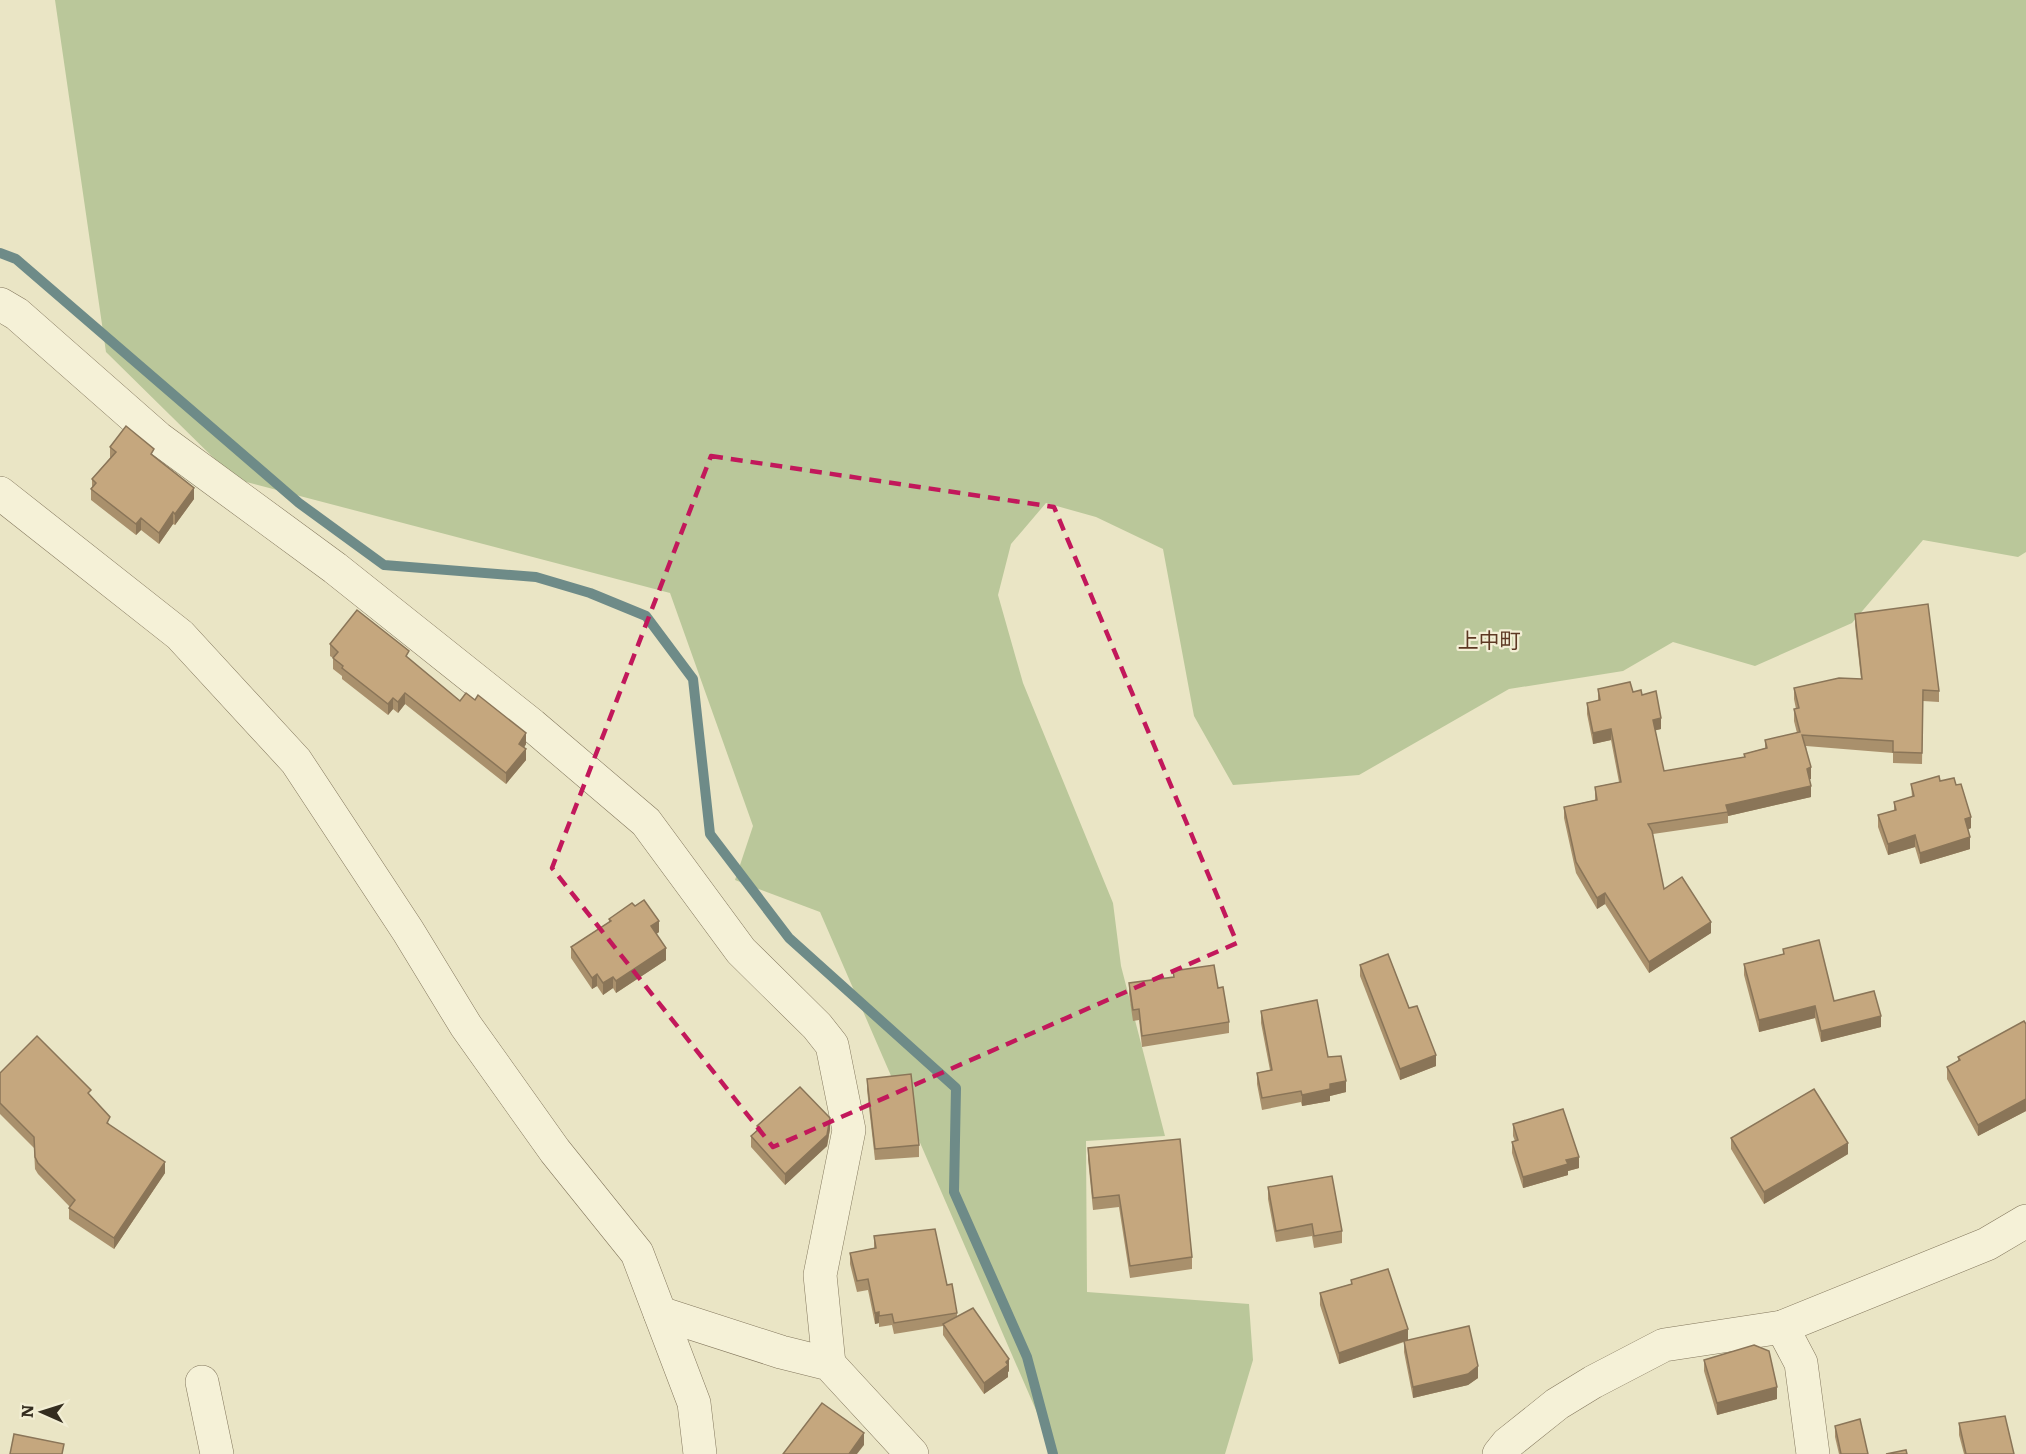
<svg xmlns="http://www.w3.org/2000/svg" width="2026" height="1454" font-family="Literata,'Noto Sans JP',serif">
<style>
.green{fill:#bac79a}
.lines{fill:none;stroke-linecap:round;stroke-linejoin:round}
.stream{stroke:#6e8b88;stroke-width:10}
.minor-casing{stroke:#83775d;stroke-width:34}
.tertiary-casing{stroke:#83775d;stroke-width:34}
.minor{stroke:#f5f1d7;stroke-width:33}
.tertiary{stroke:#f5f1d7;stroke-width:33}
.wall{fill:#a9906c}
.shaded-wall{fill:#8a7558}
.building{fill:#c5a77e;stroke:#8a7558;stroke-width:1.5}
.marked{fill:none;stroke:#c2185b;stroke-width:4.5;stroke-dasharray:12 8;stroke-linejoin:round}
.labels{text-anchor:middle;stroke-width:4.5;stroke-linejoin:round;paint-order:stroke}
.quarter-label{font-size:21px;fill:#5d3823;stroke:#f2eed4}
</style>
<rect width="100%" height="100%" fill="#eae5c5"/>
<polygon class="green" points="55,0 2026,0 2026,552 2018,557 1923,540 1852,623 1755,666 1673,642 1623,671 1509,689 1359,775 1233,785 1194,716 1163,549 1096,517 1046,503 1011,544 998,595 1023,683 1113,903 1121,966 1165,1136 1086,1141 1087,1292 1249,1304 1253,1360 1225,1454 1055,1454 820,912 735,880 753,826 670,593 235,479 106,352"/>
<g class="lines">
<polyline class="stream" points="0,253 16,259 299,503 384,565 536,577 590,593 646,616 693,679 710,834 789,938 956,1088 954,1192 1027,1357 1053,1454"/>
<g class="minor-casing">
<g id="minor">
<polyline points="0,304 17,314 158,438 335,568 532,725 646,822 741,951 817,1026 832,1045 849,1130 820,1275 829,1364"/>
<polyline points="660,1313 781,1352 829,1364 912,1454"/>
<polyline points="1782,1327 1801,1363 1813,1454"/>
<polyline points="202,1382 217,1454"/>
<polyline points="1499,1454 1507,1444 1557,1404 1593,1382 1664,1345 1782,1327 1987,1244 2026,1221"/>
</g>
</g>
<g class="tertiary-casing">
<polyline id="tertiary" points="0,493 180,635 296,761 408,931 466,1026 555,1151 637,1253 694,1403 700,1454"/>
</g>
<use href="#minor" class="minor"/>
<use href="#tertiary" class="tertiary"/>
</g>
<g class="wall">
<polygon points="110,447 154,456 194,499 175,525 173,524 159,544 141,530 136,535 91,500 91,489 92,487 92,479 110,458"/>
<polygon points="1855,614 1939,691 1939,702 1923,701 1922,764 1893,763 1893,753 1806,746 1811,779 1809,779 1811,797 1728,816 1728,823 1653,834 1664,889 1711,933 1649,973 1605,904 1597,909 1576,873 1564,818 1564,807 1595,800 1595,787 1619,782 1611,740 1593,744 1587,714 1587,703 1598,701 1598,689 1633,692 1642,695 1661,729 1655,730 1664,771 1744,757 1744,754 1765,748 1765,740 1797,733 1794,721 1794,709 1796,709 1794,699 1794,688 1861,679 1855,625"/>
<polygon points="330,644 409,659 460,701 526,744 524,748 526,760 506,784 405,704 398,713 393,709 388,715 342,679 342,676 333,669 333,658 330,656"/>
<polygon points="1940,781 1956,785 1971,828 1968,829 1970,849 1920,864 1915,847 1888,855 1878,827 1878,815 1894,811 1894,802 1912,797 1911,784"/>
<polygon points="609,919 659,932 656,934 666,960 616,993 613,988 603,995 597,986 592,989 571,958 571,947 609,922"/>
<polygon points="1783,949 1834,1001 1881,1027 1821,1042 1815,1018 1759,1032 1744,975 1744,964 1783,954"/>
<polygon points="1360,965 1409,1008 1436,1066 1400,1080 1360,976"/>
<polygon points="1129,983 1218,988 1229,1022 1229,1033 1142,1047 1139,1020 1133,1021 1129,994"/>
<polygon points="1261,1011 1328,1057 1346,1092 1330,1096 1330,1101 1302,1106 1301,1102 1262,1110 1257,1084 1257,1073 1270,1070 1261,1023"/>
<polygon points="2026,1024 2026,1111 1978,1136 1947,1079 1947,1067 1958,1061 1958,1057"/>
<polygon points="0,1073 91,1097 110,1125 165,1173 114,1249 69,1219 69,1208 70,1207 38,1174 35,1169 34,1148 0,1114"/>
<polygon points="867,1079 919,1145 919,1157 875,1160 867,1090"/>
<polygon points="1513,1124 1579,1168 1568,1171 1568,1175 1523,1188 1512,1153 1512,1142 1515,1141 1513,1136"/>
<polygon points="757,1126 830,1129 827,1146 785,1185 751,1147 751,1136 757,1130"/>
<polygon points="1731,1138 1848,1154 1764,1204 1731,1149"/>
<polygon points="1088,1148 1192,1257 1192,1269 1130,1278 1119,1207 1093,1210 1088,1159"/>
<polygon points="1268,1187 1342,1231 1342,1243 1314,1248 1312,1236 1276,1242 1268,1199"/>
<polygon points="874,1236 947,1285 957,1313 957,1316 1009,1371 1008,1372 1008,1377 984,1394 943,1335 943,1326 894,1334 892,1325 879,1327 879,1323 875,1324 868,1290 857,1292 850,1264 850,1253 874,1248"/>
<polygon points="1351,1280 1408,1340 1478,1378 1468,1385 1413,1398 1404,1352 1404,1342 1339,1364 1320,1305 1320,1293 1351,1284"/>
<polygon points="1704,1360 1777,1399 1717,1415 1704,1371"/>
<polygon points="1959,1423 2014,1454 1964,1454 1959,1435"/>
<polygon points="1835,1426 1868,1454 1839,1454 1835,1437"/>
</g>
<g class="shaded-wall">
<polygon points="194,488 194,499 175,525 175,514"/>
<polygon points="173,512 173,524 159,544 159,533"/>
<polygon points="141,518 141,530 136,535 136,524"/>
<polygon points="405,693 405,704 398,713 398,702"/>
<polygon points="393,698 393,709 388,715 388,704"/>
<polygon points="1661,718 1661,729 1653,731 1653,720"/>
<polygon points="1611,729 1611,740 1593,744 1593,733"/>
<polygon points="526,733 526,744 519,755 519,744"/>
<polygon points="526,749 526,760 506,784 506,773"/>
<polygon points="1811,767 1811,779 1807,780 1807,769"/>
<polygon points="1811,786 1811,797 1728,816 1726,805"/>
<polygon points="1971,817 1971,828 1965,831 1965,819"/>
<polygon points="1915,835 1915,847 1888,855 1888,844"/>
<polygon points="1970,837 1970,849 1920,864 1920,853"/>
<polygon points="1605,893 1605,904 1597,909 1597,898"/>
<polygon points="659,921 659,932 651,938 651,926"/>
<polygon points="1711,922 1711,933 1649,973 1649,962"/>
<polygon points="666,948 666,960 616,993 616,981"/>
<polygon points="597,974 597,986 592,989 592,978"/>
<polygon points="613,977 613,988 603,995 603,983"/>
<polygon points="1815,1006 1815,1018 1759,1032 1759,1020"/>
<polygon points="1881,1016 1881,1027 1821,1042 1821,1031"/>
<polygon points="1436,1055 1436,1066 1400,1080 1400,1069"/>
<polygon points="1346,1081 1346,1092 1330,1096 1330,1101 1302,1106 1302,1095 1330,1084"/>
<polygon points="2026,1099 2026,1111 1978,1136 1978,1125"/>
<polygon points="830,1118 830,1129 827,1146 785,1185 785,1174"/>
<polygon points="1848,1143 1848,1154 1764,1204 1764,1192"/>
<polygon points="1579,1157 1579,1168 1568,1171 1568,1175 1523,1188 1523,1177 1566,1160"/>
<polygon points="165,1162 165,1173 114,1249 114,1238"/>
<polygon points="879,1312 879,1323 875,1324 875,1313"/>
<polygon points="1408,1329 1408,1340 1339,1364 1339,1353"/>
<polygon points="1009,1359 1009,1371 1008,1372 1008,1377 984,1394 984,1383"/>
<polygon points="1478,1366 1478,1378 1468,1385 1413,1398 1413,1387"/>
<polygon points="1777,1387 1777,1399 1717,1415 1717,1403"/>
<polygon points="864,1433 864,1445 857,1454 849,1454"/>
</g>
<g class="building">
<polygon points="126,426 154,449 151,454 194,488 175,514 173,512 159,533 141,518 136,524 91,489 96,483 92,479 116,452 110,447"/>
<polygon points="1928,604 1939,691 1923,690 1922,753 1893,752 1893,741 1802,735 1811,767 1807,769 1811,786 1726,805 1728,812 1648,824 1652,831 1664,889 1682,877 1711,922 1649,962 1605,893 1597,898 1576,862 1564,807 1597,800 1595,787 1621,782 1611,729 1593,733 1587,703 1600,700 1598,689 1630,682 1633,692 1641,690 1642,695 1656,691 1661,718 1653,720 1664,771 1745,757 1744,754 1767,748 1765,740 1800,732 1794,709 1799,708 1794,688 1839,678 1862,679 1855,614"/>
<polygon points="357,610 409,651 406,656 460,701 466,693 475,700 478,695 526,733 519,744 526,749 506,773 405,693 398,702 393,698 388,704 342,668 343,666 333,658 338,652 330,644"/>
<polygon points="1939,776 1940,781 1954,778 1956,785 1961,784 1971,817 1965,819 1970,837 1920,853 1915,835 1888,844 1878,815 1896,810 1894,802 1914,796 1911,784"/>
<polygon points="644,900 659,921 651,926 666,948 616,981 613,977 603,983 597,974 592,978 571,947 611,921 609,919 632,903 635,906"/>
<polygon points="1819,940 1834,1001 1874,991 1881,1016 1821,1031 1815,1006 1759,1020 1744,964 1784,954 1783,949"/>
<polygon points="1388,954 1409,1008 1417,1006 1436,1055 1400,1069 1360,965"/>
<polygon points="1214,965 1218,988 1223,987 1229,1022 1142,1036 1139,1009 1133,1010 1129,983 1174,977 1173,971"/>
<polygon points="1317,1000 1328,1057 1341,1056 1346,1081 1330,1084 1330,1089 1302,1095 1301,1091 1262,1098 1257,1073 1272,1070 1261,1011"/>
<polygon points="2024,1021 2026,1024 2026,1099 1978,1125 1947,1067 1960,1060 1958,1057"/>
<polygon points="37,1036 91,1090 88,1093 110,1117 107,1123 165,1162 114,1238 69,1208 75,1200 38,1163 35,1157 34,1137 0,1103 0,1073"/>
<polygon points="911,1074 919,1145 875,1149 867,1079"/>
<polygon points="800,1087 830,1118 827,1135 785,1174 751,1136 760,1128 757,1126"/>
<polygon points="1814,1089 1848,1143 1764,1192 1731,1138"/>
<polygon points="1563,1109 1579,1157 1566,1160 1568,1164 1523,1177 1512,1142 1518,1140 1513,1124"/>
<polygon points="1180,1139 1192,1257 1130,1266 1119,1195 1093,1198 1088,1148"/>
<polygon points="1332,1176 1342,1231 1314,1236 1312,1224 1276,1231 1268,1187"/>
<polygon points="935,1229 947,1285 952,1284 957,1313 894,1323 892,1314 879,1316 879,1312 875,1313 868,1279 857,1281 850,1253 876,1248 874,1236"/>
<polygon points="1388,1269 1408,1329 1339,1353 1320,1293 1352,1284 1351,1280"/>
<polygon points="973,1308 1009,1359 1006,1362 1008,1365 984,1383 943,1324"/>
<polygon points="1469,1326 1478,1366 1468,1374 1413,1387 1404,1341"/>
<polygon points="1754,1345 1769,1351 1777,1387 1717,1403 1704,1360"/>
<polygon points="822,1403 864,1433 849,1454 783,1454"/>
<polygon points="2005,1416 2014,1454 1966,1454 1959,1423"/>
<polygon points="1860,1419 1868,1454 1841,1454 1835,1426"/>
<polygon points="14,1434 64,1444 62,1454 10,1454"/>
<polygon points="1906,1450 1907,1454 1886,1454"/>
</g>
<path class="marked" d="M711 456 1054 507 1237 943 773 1147 552 868Z"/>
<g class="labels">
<g class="quarter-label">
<text x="1489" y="648">上中町</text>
</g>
</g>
<g transform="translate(42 1412) rotate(273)" stroke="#f2eed4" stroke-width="4.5" paint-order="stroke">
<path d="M0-4.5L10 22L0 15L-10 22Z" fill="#342d1f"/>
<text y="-9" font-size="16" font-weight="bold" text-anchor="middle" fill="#342d1f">N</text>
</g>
</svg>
